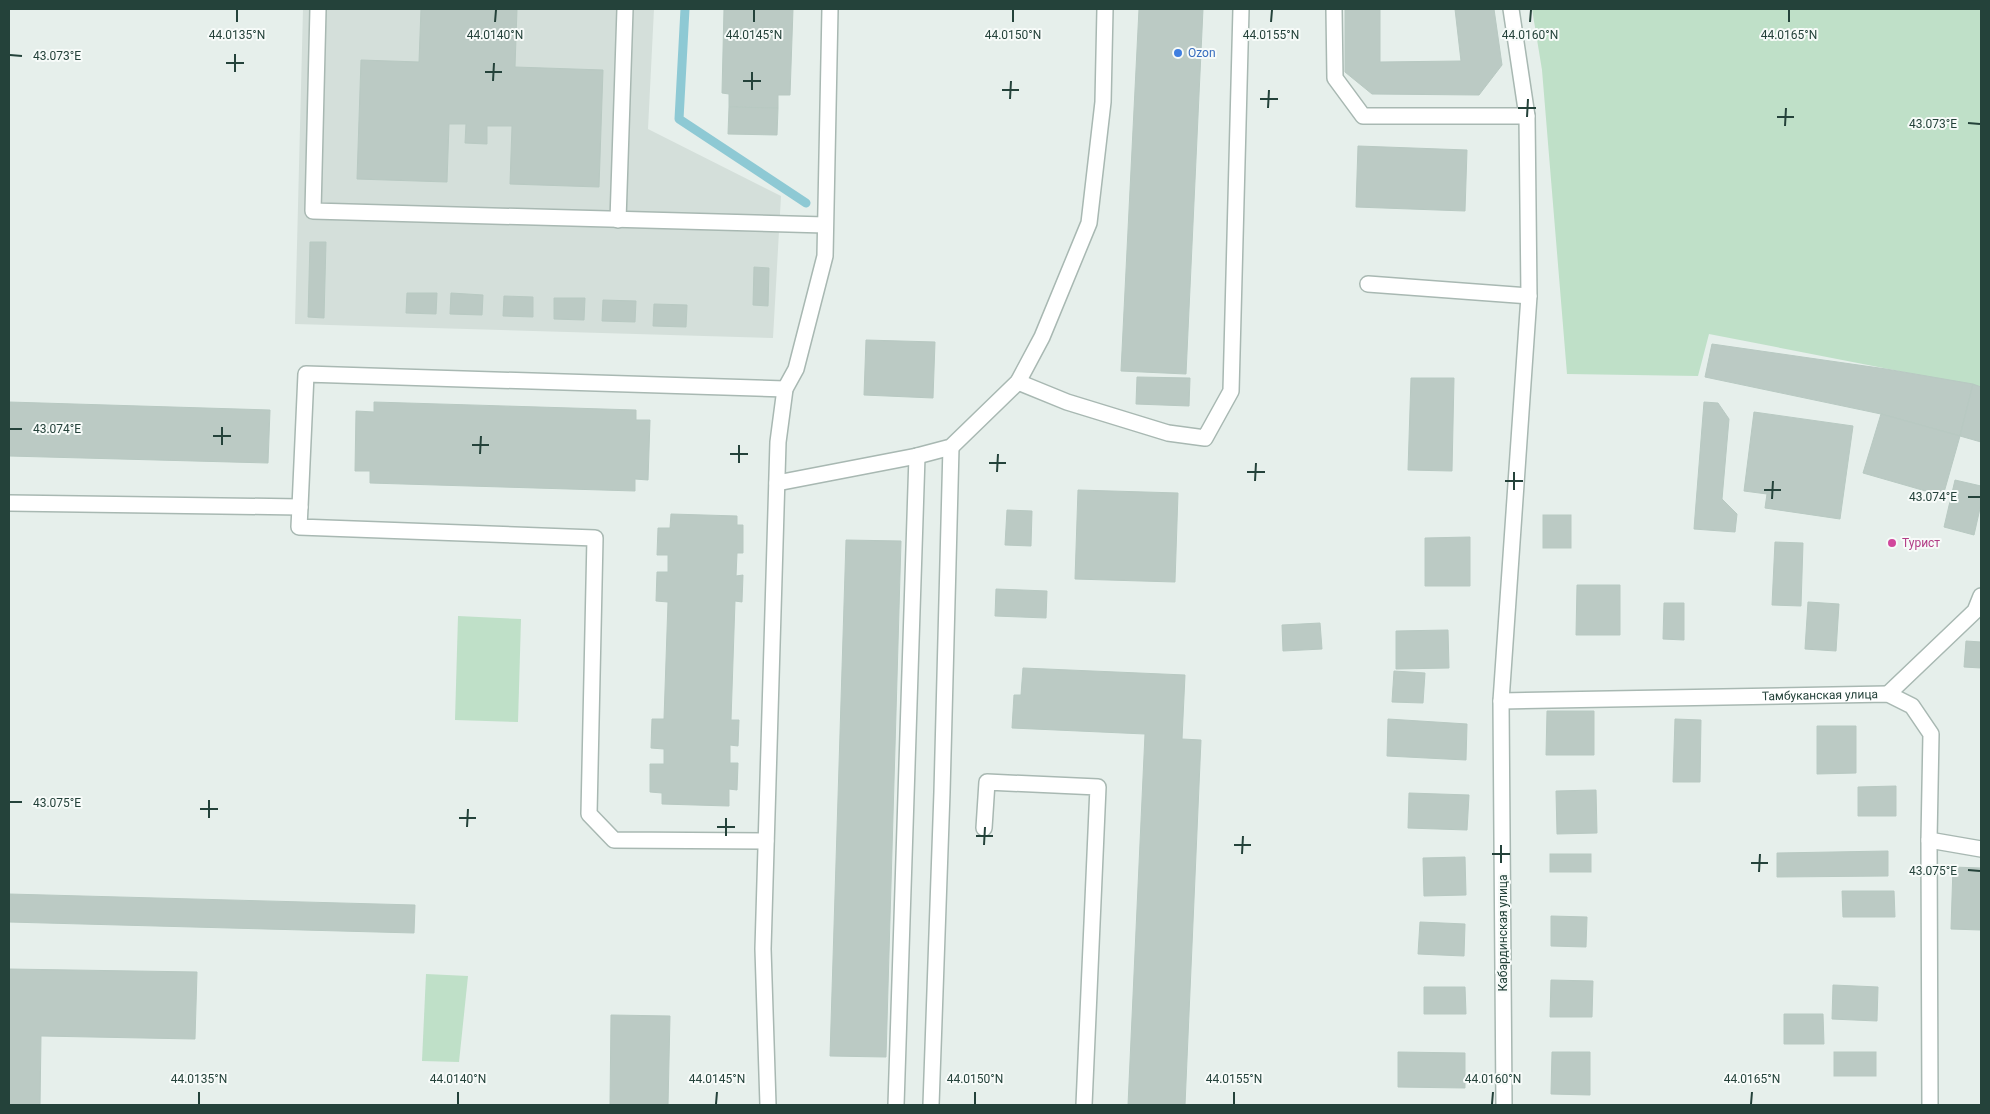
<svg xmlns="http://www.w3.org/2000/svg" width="1990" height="1114" font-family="Roboto,sans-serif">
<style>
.built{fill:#d4dfda}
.green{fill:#bfe0c8}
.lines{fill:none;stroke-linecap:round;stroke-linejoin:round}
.stream{stroke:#8ec9d4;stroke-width:9}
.building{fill:#bbcac4;stroke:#b8c9c2}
.service-casing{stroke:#a8b8b2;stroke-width:18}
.minor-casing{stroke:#a8b8b2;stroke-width:18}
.service{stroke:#fff;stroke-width:15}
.minor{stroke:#fff;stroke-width:15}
.ticks{fill:none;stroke:#24423a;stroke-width:2}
.shop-dot{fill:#3f7fe0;stroke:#f7fbf9;stroke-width:2}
.hotel-dot{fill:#d1479c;stroke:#f7fbf9;stroke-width:2}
.labels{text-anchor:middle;stroke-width:4;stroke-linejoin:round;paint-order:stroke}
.shop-label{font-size:12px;fill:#366cbe;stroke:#f7fbf9;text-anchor:start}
.hotel-label{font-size:12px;fill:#b23c85;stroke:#f7fbf9;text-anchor:start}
.street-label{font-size:12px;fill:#24423a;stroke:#f7fbf9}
.ticks-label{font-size:12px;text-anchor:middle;fill:#24423a;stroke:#f7fbf9;stroke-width:4;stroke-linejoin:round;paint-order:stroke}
</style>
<rect width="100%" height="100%" fill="#e6efeb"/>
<polygon class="built" points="303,9 654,9 648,129 781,196 773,338 295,324"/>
<g class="green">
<polygon points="1532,9 1981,9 1981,387 1709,334 1698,376 1567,374 1542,70"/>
<polygon points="458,616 521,619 518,722 455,720"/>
<polygon points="426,974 468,976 459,1062 422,1061"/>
</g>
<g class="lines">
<polyline class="stream" points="685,9 679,119 806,203"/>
</g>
<g class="building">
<polygon points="421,9 517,9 515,67 603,70 599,187 510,184 512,126 487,126 487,144 465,143 466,124 449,124 447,182 357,179 361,60 419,62"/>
<polygon points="724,9 793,9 790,95 778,95 778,108 729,107 729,94 722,93"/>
<polygon points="1139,9 1203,9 1186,374 1121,371"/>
<polygon points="1345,9 1380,9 1380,62 1461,61 1455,9 1494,9 1502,65 1479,95 1372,94 1345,72"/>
<polygon points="729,107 778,108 777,135 728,134"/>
<polygon points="1358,146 1467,150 1465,211 1356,207"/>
<polygon points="310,242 326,242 324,318 308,317"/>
<polygon points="754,267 769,268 768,306 753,305"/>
<polygon points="407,293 437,293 436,314 406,313"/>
<polygon points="451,293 483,295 482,315 450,314"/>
<polygon points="504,296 533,297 533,317 503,316"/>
<polygon points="554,298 585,298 584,320 554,319"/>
<polygon points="603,300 636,301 635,322 602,321"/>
<polygon points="654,304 687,305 686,327 653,326"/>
<polygon points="866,340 935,342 933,398 864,395"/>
<polygon points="1712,344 1886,369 1973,384 1960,436 1881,414 1705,377"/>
<polygon points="1137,377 1190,378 1189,406 1136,404"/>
<polygon points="1411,378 1454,378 1452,471 1408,470"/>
<polygon points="1973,384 1981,387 1981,442 1960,436"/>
<polygon points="9,402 270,410 268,463 9,456"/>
<polygon points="374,402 636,410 636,420 650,420 648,480 635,479 635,491 370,483 370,471 355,471 356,411 374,412"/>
<polygon points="1704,402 1718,403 1729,419 1722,499 1737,514 1735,532 1694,529"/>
<polygon points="1754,412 1853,426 1840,519 1765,508 1767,494 1744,491"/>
<polygon points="1881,414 1960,436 1943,496 1863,473"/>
<polygon points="1955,480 1981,486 1981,504 1974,535 1944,527"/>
<polygon points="1078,490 1178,493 1175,582 1075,579"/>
<polygon points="1007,510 1032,511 1031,546 1005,545"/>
<polygon points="671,514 737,516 737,525 743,525 743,553 737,553 736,576 743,575 742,602 735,601 731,720 739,720 738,746 730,745 730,763 738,763 737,790 729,789 729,806 662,804 662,793 650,792 650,764 664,764 664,749 651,748 652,719 664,719 668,602 656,601 657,572 668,572 668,555 657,555 658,528 670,528"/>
<rect x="1543" y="515" width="28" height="33"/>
<polygon points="1470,537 1470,586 1425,586 1425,538"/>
<polygon points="846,540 901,541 886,1057 830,1056"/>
<polygon points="1775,542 1803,543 1801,606 1772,605"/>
<polygon points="1577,585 1620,585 1620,635 1576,635"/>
<polygon points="996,589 1047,591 1046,618 995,616"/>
<polygon points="1808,602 1839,604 1836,651 1805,649"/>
<polygon points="1664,603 1684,603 1684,640 1663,639"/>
<polygon points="1320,623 1322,649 1283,651 1282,625"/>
<polygon points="1448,630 1449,668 1396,669 1396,631"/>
<polygon points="1966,641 1981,642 1981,668 1964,667"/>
<polygon points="1023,668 1185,675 1182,739 1201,740 1185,1105 1128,1105 1145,734 1012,728 1014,695 1021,695"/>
<polygon points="1394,671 1425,673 1423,703 1392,702"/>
<polygon points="1547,711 1594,711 1594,755 1546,755"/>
<polygon points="1388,719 1467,724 1466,760 1387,756"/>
<polygon points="1675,719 1701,720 1700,782 1673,782"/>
<polygon points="1817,726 1856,726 1856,773 1817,774"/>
<polygon points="1896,786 1896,816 1858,816 1858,787"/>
<polygon points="1596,790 1597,833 1557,834 1556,791"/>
<polygon points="1409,793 1469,795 1467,830 1408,828"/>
<polygon points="1888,851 1888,876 1777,877 1777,853"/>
<rect x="1550" y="854" width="41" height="18"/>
<polygon points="1465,857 1466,895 1424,896 1423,858"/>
<polygon points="1953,867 1981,868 1981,930 1951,929"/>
<polygon points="1842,891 1894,891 1895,917 1843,917"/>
<polygon points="9,894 415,905 414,933 9,922"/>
<polygon points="1551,916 1587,917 1586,947 1551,946"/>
<polygon points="1420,922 1465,924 1464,956 1418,954"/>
<polygon points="9,969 197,972 195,1039 41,1036 40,1105 9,1105"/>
<polygon points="1551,980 1593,981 1592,1017 1550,1017"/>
<polygon points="1833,985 1878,987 1877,1021 1832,1019"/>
<polygon points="1424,987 1465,987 1466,1014 1424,1014"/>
<polygon points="1784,1014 1823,1014 1824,1044 1784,1044"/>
<polygon points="611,1015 670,1016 668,1105 610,1105"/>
<polygon points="1398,1052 1465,1053 1465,1088 1398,1087"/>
<polygon points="1552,1052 1590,1052 1590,1095 1551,1094"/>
<rect x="1834" y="1052" width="42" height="24"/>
</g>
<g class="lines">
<g class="service-casing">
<g id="service">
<polyline points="318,9 313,211 825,225"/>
<polyline points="1334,9 1335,78 1363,116 1527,116"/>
<polyline points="618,220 625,9"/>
<polyline points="1368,284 1529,296"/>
<polyline points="1018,382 1067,402 1168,433 1205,438 1231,391 1241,9"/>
<polyline points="777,483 917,456 951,447 1018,382 1042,337 1089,223 1103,102 1105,9"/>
<polyline points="9,503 300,507"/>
<polyline points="1888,694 1975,611 1981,596"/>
<polyline points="984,828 987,782 1098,787 1084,1105"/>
<polyline points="1929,840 1981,849"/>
<polyline points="766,841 614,840 589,814 595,538 299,527 300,507 306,374 785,389"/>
<polyline points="768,1105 763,949 778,442 785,389 796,369 825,256 830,9"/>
<polyline points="896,1105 917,456"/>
<polyline points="931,1105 942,792 951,447"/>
</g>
</g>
<g class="minor-casing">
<g id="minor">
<path id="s1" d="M1501 701 1888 694 1912 706 1931 734 1929 840 1930 1105"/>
<polyline points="1504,1105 1501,701 1529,296 1527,116 1511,9"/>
</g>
</g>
<use href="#service" class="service"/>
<use href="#minor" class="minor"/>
</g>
<path class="ticks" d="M237 22V10M495 22 496 10M754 22V10M1013 22V10M1271 22 1272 10M1530 22 1531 10M1789 22V10M10 55 22 56M226 63H244M235 72V54M485 72H502M493 81 494 63M743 81H761M752 90V72M1002 90H1019M1010 99 1011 81M1260 99H1278M1268 108 1269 90M1518 108H1536M1527 117 1528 99M1777 117H1794M1968 123 1980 124M1785 126 1786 108M10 429H22M213 436H231M222 445V427M472 445H489M480 454 481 436M730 454H748M739 463V445M989 463H1006M997 472 998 454M1247 472H1265M1255 481 1256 463M1505 481H1523M1514 490V472M1764 490H1781M1968 497H1980M1772 499 1773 481M10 802H22M200 809H218M209 818V800M459 818H476M467 827 468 809M717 827H735M726 836V818M976 836H993M984 845 985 827M1234 845H1251M1242 854 1243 836M1492 854H1510M1501 863V845M1751 863H1768M1968 870 1980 871M1759 872 1760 854M199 1104V1092M458 1104V1092M716 1104 717 1092M975 1104V1092M1234 1104V1092M1492 1104 1493 1092M1751 1104 1752 1092"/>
<circle class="shop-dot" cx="1178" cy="53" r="5"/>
<circle class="hotel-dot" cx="1892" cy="543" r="5"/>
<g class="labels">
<g class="shop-label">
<text x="1188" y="57">Ozon</text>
</g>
<g class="hotel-label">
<text x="1902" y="547">Турист</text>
</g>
<g class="street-label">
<text dy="4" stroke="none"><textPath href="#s1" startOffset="319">Тамбуканская улица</textPath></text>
<text transform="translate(1503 933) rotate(-90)" y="4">Кабардинская улица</text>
</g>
</g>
<g class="ticks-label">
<text x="237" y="39">44.0135°N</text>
<text x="495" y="39">44.0140°N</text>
<text x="754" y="39">44.0145°N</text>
<text x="1013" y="39">44.0150°N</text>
<text x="1271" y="39">44.0155°N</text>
<text x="1530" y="39">44.0160°N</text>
<text x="1789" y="39">44.0165°N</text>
<text x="57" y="60">43.073°E</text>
<text x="1933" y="128">43.073°E</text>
<text x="57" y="433">43.074°E</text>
<text x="1933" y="501">43.074°E</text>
<text x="57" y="807">43.075°E</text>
<text x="1933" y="875">43.075°E</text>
<text x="199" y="1083">44.0135°N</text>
<text x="458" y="1083">44.0140°N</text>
<text x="717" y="1083">44.0145°N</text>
<text x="975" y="1083">44.0150°N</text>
<text x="1234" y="1083">44.0155°N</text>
<text x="1493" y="1083">44.0160°N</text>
<text x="1752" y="1083">44.0165°N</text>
</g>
<rect width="1990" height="1114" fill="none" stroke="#24423a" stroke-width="20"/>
</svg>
